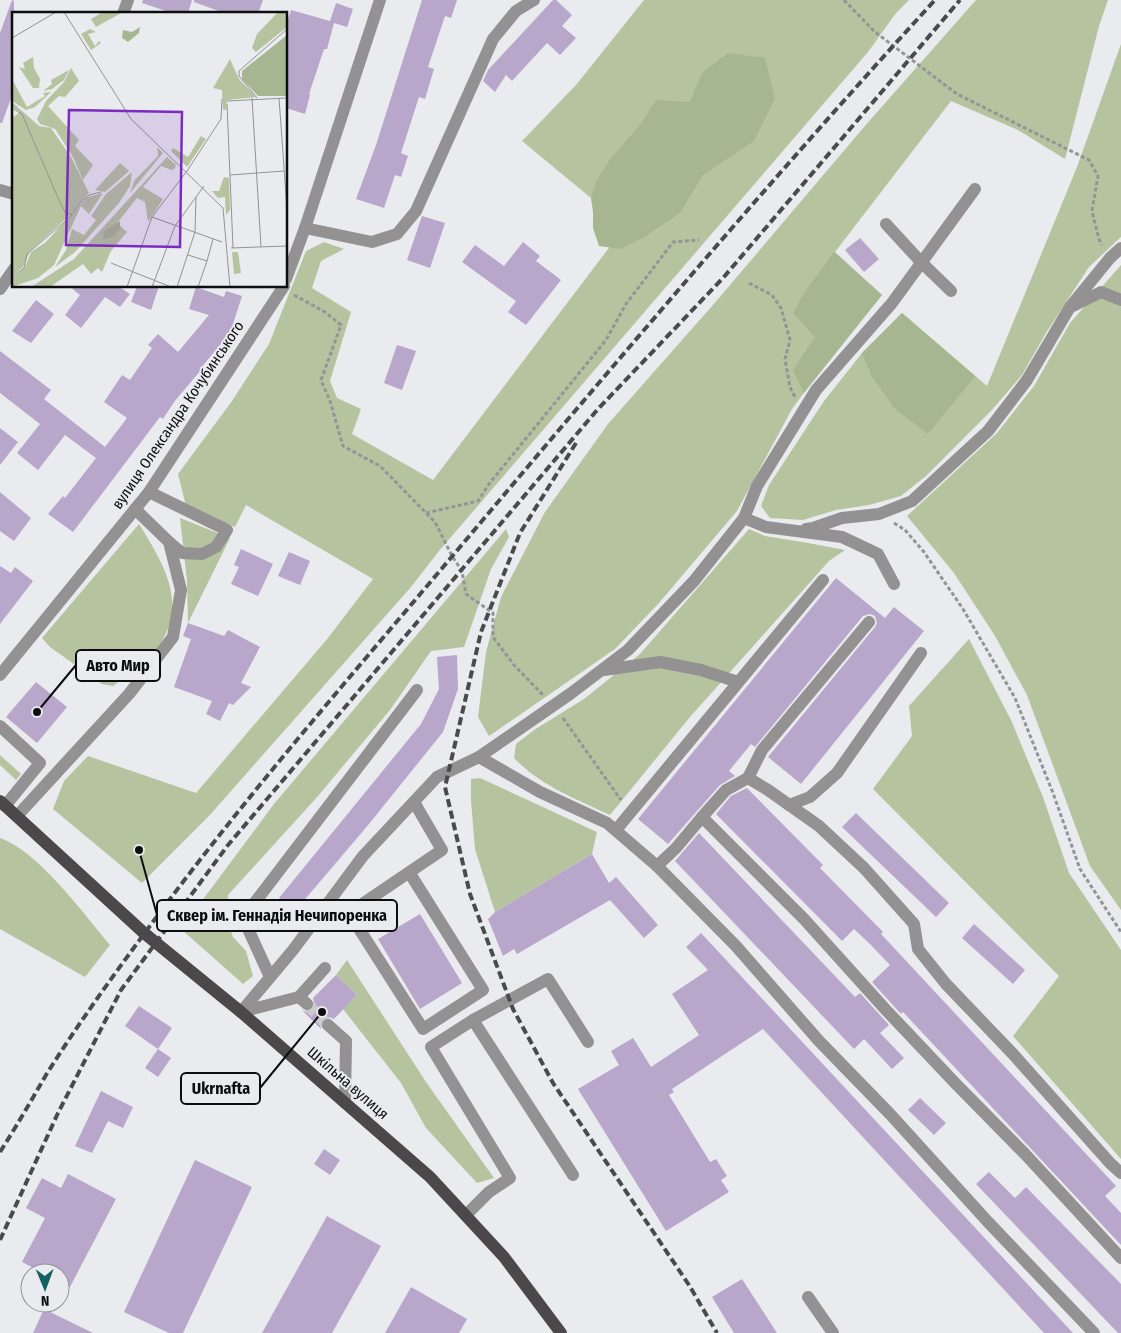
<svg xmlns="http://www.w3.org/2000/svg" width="1121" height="1333" font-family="'Fira Sans Condensed',sans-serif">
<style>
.green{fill:#b5c49f}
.forest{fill:#a6b690}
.building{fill:#b8a7cb}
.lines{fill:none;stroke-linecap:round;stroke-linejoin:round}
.minor-tunnel{stroke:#c8cacd;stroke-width:12;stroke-dasharray:12 6;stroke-linecap:butt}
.path{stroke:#939497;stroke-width:3;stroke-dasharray:4 2.5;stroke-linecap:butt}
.minor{stroke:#939191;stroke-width:12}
.major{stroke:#4c4849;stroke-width:12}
.rail{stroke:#494a4c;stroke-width:4;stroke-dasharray:8 4;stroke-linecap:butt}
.labels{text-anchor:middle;stroke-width:4;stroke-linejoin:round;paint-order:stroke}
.street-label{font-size:15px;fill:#0d0d0f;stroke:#e9ebef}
.inset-road{fill:none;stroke:#919295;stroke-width:1}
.view{fill:#7b2cbf;fill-opacity:0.15;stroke:#7b2cbf;stroke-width:2.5}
.inset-edge{fill:none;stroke:#0d0d0f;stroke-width:2.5}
.leader{fill:none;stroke:#0d0d0f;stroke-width:2}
.callout-dot{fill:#0d0d0f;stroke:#e9ebef;stroke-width:2}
.callout{fill:#e9ebef;stroke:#0d0d0f;stroke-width:2}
.callout-label{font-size:16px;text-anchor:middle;font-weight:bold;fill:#0d0d0f}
</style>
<rect width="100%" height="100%" fill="#e9ebef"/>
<g class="green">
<polygon points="644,0 909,0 896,13 868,52 439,551 411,587 209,816 142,883 53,809 64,781 88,756 196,793 328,638 373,579 246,505 235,527 186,506 178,474 232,401 269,344 306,251 324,242 344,249 321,261 312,288 351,312 330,381 337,398 361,409 352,434 433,480 624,228 591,198 522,141 576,85"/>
<polygon points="976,0 1108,0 1099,26 1065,159 1018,130 951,101 835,252 882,295 823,367 792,409 737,511 659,603 615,649 489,736 478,717 486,652 501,597 545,512 608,424 719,298 864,127"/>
<polygon points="1121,44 1121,237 1089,267 1046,333 1022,375 991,411 926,476 901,496 869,505 836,510 803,520 770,518 761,506 769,485 824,401 862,353 902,313 987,386 1077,167"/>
<polygon points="1121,265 1121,910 1090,866 1027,695 995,636 954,573 907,516 997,433 1034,386 1070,323"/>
<polygon points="180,518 230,538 188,623 187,581"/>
<path d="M139 524C168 570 193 614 147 660 137 669 124 677 113 686L102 684 50 647 42 638Z"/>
<polygon points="506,529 509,537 491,569 464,647 431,651 390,710 318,796 228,895 226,918 233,937 246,951 253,976 243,984 181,929 274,804"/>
<path d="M749 529 765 536 808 543 845 550 829 561 690 717 610 815C576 799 541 786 514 758L516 744 534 730 584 699 640 654Z"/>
<polygon points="969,639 1011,720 1043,797 1069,873 1121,950 1121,1159 1013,1036 1059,976 873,789 912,736 909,706"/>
<polygon points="0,755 21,774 16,780 0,765"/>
<polygon points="480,778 597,832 592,854 495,912 475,849 471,800 471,779"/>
<path d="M0 838C38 851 84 914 110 945L85 977 0 929Z"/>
<polygon points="347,960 426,1082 494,1178 477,1183 426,1128 401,1083 343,1009 357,995 336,975"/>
</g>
<g class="forest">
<polygon points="728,53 765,58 775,99 754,141 703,175 680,213 643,238 620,249 599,246 593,228 593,212 591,198 597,180 610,159 639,126 656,100 690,102 702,73"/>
<polygon points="834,252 882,295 804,393 793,370 815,337 793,313 804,293"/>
<polygon points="902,313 975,376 928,434 895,409 872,377 862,353"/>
</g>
<g class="building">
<polygon points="12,0 14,1 14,90 2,123 0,123 0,33"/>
<polygon points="143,0 192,0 188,14 175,14 142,3"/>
<polygon points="194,0 263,0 258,14 227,14 194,2"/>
<polygon points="422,0 457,0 451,18 445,16 428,67 434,69 425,99 419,97 401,153 408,156 401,177 395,175 384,208 356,199 376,145"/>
<polygon points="553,0 556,0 572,15 562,26 576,38 560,55 547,43 512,81 506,75 495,92 483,81 488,70"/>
<polygon points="336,3 353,9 347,27 334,23 327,49 324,49 309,94 310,95 305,114 286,108 286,25 291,10 330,21"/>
<polygon points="422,216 445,223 430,268 407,260"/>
<polygon points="860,238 879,259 864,272 845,250"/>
<polygon points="523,242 540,256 536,261 561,280 526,325 508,312 516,301 462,262 475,245 504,266"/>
<polygon points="69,286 118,286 130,294 120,307 105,297 81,328 65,315 80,295"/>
<polygon points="137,286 159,286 151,310 131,302"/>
<polygon points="196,287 224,297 226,291 242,296 230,333 200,369 201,370 174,402 163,419 160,417 73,532 48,514 63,496 65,498 96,458 65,435 38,470 17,453 40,424 0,393 0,351 51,390 44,399 105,447 127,418 104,402 122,375 130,380 152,348 148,345 158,334 178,352 209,315 189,309"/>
<polygon points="36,300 54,314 31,343 12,331"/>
<polygon points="397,345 416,351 402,390 384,383"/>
<polygon points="0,428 18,442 0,465"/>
<polygon points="0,492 31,518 14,541 0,531"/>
<polygon points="241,549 273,564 258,596 231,584 239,567 234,565"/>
<polygon points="289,552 310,561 300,585 278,576"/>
<polygon points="0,566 11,573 15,567 33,581 0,624"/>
<polygon points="836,578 885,618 894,607 924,631 801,784 768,757 875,627 877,623 875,616 870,614 863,616 755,747 751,744 729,771 735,776 720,785 668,844 638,819"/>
<polygon points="188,623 224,636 228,630 260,647 241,683 251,687 233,705 229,703 220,721 206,714 212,701 174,687 191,639 183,636"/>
<polygon points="457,655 458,689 443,732 369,824 295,911 279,898 421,724 439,689 437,657"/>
<polygon points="36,682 67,707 37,743 6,717"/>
<polygon points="747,788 823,865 820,868 883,932 881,934 1116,1186 1105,1196 1121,1213 1121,1245 903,1012 901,1014 872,982 890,965 870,944 854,929 842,941 716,814 731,796"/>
<polygon points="856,813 949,903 936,917 842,827"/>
<polygon points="699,833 855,997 860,993 889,1025 880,1033 904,1058 892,1069 864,1039 854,1049 675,861"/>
<polygon points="592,854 609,883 616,877 658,925 644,938 610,900 517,954 514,949 503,956 488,919 495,912"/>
<polygon points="420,914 462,983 420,1009 378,939"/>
<polygon points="974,924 1025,970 1013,984 962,938"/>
<polygon points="701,933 1073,1333 1044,1333 763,1029 672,1089 674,1092 669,1095 710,1162 716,1159 727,1176 721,1180 729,1192 666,1231 578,1089 619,1065 611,1051 633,1038 651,1067 699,1035 672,994 708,970 686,947"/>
<polygon points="336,975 357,995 334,1019 329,1017 322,1019 320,1024 321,1029 302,1010 306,1012 313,1010 315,1005 313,998"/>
<polygon points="139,1006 172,1028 158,1049 125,1026"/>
<polygon points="158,1049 171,1058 158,1077 145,1068"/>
<polygon points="101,1091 133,1107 123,1128 108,1121 92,1153 75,1146"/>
<polygon points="920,1098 946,1123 934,1135 908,1110"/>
<polygon points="324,1149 340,1160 330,1175 314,1164"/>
<polygon points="195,1160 252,1187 183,1333 169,1333 124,1312"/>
<polygon points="989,1172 1015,1198 1026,1187 1121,1284 1121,1333 1118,1333 976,1184"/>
<polygon points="68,1174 116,1199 70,1287 60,1282 60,1273 43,1273 22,1262 45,1218 26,1208 42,1178 61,1188"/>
<polygon points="327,1216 381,1246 332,1333 262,1333"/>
<polygon points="742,1279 777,1333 734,1333 712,1297"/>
<polygon points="411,1287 467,1319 459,1333 385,1333"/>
<polygon points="44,1309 93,1333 33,1333"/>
</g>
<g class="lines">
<polyline class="minor-tunnel" points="307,1004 328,1025"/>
<g class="path">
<polyline points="844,0 875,32 957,94 1089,160 1098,176 1092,211 1099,239 1102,245"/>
<polyline points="749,283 772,295 781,308 790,340 785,359 790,387 795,397"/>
<polyline points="294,295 325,312 341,325 321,380 330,401 343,446 380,466 435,522 452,556 462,571 466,594 493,613 493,637 514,665 544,696"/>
<polyline points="426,513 478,501 489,484 606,340 626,304 673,242 699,240"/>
<polyline points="894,523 905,530 924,552 963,609 1015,698 1053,793 1080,869 1121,932"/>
<polyline points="563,718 621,800"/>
</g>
<g class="minor">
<polyline points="123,14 128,0"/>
<polyline points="0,190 14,194"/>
<polyline points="886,224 921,262 951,291"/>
<polyline points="305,228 372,242 397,234 416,211 493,39 516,11 534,0"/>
<polyline points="286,279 305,228 380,0"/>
<polyline points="0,289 14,269"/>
<polyline points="1073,306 1101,292 1121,300"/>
<polyline points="149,492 227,530 216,547 202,554 182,553 169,542"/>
<polyline points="744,518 757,486 816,390 892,303 975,189"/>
<polyline points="806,529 813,528 842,518 879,514 912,501 988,431 1027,380 1070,307 1110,258 1121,248"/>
<polyline points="604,670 660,662 701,670 738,682"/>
<polyline points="0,675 149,492 284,286"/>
<polyline points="0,726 40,763 5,806"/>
<polyline points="479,757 540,792 607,823 657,866 676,848 702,817 726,790 748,778 768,790 819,826 864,868 914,924 918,949 946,984 1013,1054 1110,1163 1121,1173"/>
<polyline points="748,778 762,750 869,622"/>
<polyline points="789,805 810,797 837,773 921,653"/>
<polyline points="17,816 129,694 173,637 181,590 169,542 135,509"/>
<polyline points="702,817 804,919 886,1010 956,1084 1025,1154 1121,1258"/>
<polyline points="616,830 823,580"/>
<polyline points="657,866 736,946 819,1041 890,1114 988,1222 1094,1333"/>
<polyline points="409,872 483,990 423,1029 349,913 442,850 414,802"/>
<polyline points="270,977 243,918 417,690"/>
<polyline points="299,997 325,968"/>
<polyline points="241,1012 293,950 363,856 437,777 479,757 570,694 628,650 694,581 744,518 766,527 842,537 878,554 894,584"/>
<polyline points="241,1012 299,997 307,1004"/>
<polyline points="473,1020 573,1175"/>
<polyline points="328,1025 346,1041 345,1103"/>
<polyline points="466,1215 489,1192 510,1178 431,1047 473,1020 548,979 588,1042"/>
<polyline points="808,1297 833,1333"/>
</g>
<polyline class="major" points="0,801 144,933 241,1012 430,1177 504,1257 561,1333"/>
<g class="rail">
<polyline points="576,443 520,533 481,632 445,787 470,894 513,1009 553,1083 689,1285 717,1333"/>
<path d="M0 1152C16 1127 31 1101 46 1075 76 1027 110 980 144 934 242 800 353 674 460 547 616 362 772 178 935 0"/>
<polyline points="0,1240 58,1113 121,990 228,845 598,409 723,278 960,0"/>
</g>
</g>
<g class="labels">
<g class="street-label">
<text transform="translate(178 415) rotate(-56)" y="5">вулиця Олександра Кочубинського</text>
<text transform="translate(348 1083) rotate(41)" y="5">Шкільна вулиця</text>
</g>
</g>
<g transform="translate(12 12)">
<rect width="275" height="275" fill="#e9ebef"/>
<path d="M91 0H109V1L84 15 79 7ZM266 0H275V15L244 40 240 36 245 22ZM78 17 84 20 76 22 83 34 87 29 89 31 79 38 69 22ZM21 45 22 56 28 67 27 76H21L7 55 13 57 11 51ZM218 47 227 67 244 85 215 88 214 98H211L210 78 201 76ZM59 56 67 69 53 85 47 84 36 94 67 128 63 134 81 153 71 168 61 145 43 117 28 112 25 107 34 89 52 70ZM57 58 52 68 40 77 31 79 40 72 39 68ZM0 67 15 95 33 84 31 81 39 80 23 95 14 98 0 89ZM0 90 27 114 39 116 59 145 77 181 56 205 18 239 11 255 0 264V106L8 100 0 95ZM189 124 194 127 175 155 159 139 161 136 176 145ZM145 135 151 141 118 181 122 169 146 144ZM155 145 164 153 163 156 160 158 149 154 131 175 151 187 136 210 133 190 125 186 105 211 115 220 99 239 90 260 86 256 79 262 71 252 38 275H19L62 247ZM108 151 117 159 93 180 83 178ZM120 160 118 174 107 191 63 240 43 255 54 238 60 217 72 223 84 208 79 204 94 182ZM212 165 217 166 218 198 214 203 213 185 206 186 200 179H207ZM91 181 77 202 69 194 42 253 26 266 0 275V266L13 255 19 240 34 230 75 185ZM220 240H226L229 261 222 262Z" fill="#b5c49f"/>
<path d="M128 15 127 21 116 30 110 26 111 18 120 20ZM275 23V84H246L230 67V59ZM108 209V216L102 224 91 228 92 219Z" fill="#a6b690"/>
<path class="inset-road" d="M52 0 119 107 211 196 218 275M0 26 44 0M240 86 249 235M245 86 227 64V59L275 17M267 86 275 197M215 89 275 86M215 92 221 236M0 96 10 102 46 186 54 202H60M218 163 272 159M140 205 210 230M219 236 275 234M176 243 195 249 186 275M195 249 201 227M99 251 159 275M0 265 12 256 15 242 56 207 69 190 77 183 89 180M115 275 140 205 175 159 209 107 210 87M140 275 163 214 192 174M165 275 183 220 184 185"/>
<path class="view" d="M57 98 170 100 168 235 54 233Z"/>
<rect width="275" height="275" class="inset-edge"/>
</g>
<path class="leader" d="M37 712L76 665M139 850L157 915M322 1012L260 1088"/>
<g class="callout-dot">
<circle cx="37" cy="712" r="5"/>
<circle cx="139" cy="850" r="5"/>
<circle cx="322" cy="1012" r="5"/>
</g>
<g class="callout">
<rect x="76" y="650" width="84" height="31" rx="5"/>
<rect x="157" y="900" width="240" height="31" rx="5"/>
<rect x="181" y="1073" width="79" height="31" rx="5"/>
</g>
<g class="callout-label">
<text x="118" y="671">Авто Мир</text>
<text x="277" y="921">Сквер ім. Геннадія Нечипоренка</text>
<text x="221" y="1094">Ukrnafta</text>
</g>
<g transform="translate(45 1288) rotate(179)"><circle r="24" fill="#e9ebef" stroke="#919295"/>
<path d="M0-4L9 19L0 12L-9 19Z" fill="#126261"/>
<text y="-8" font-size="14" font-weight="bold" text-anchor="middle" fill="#0d0d0f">N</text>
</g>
</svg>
